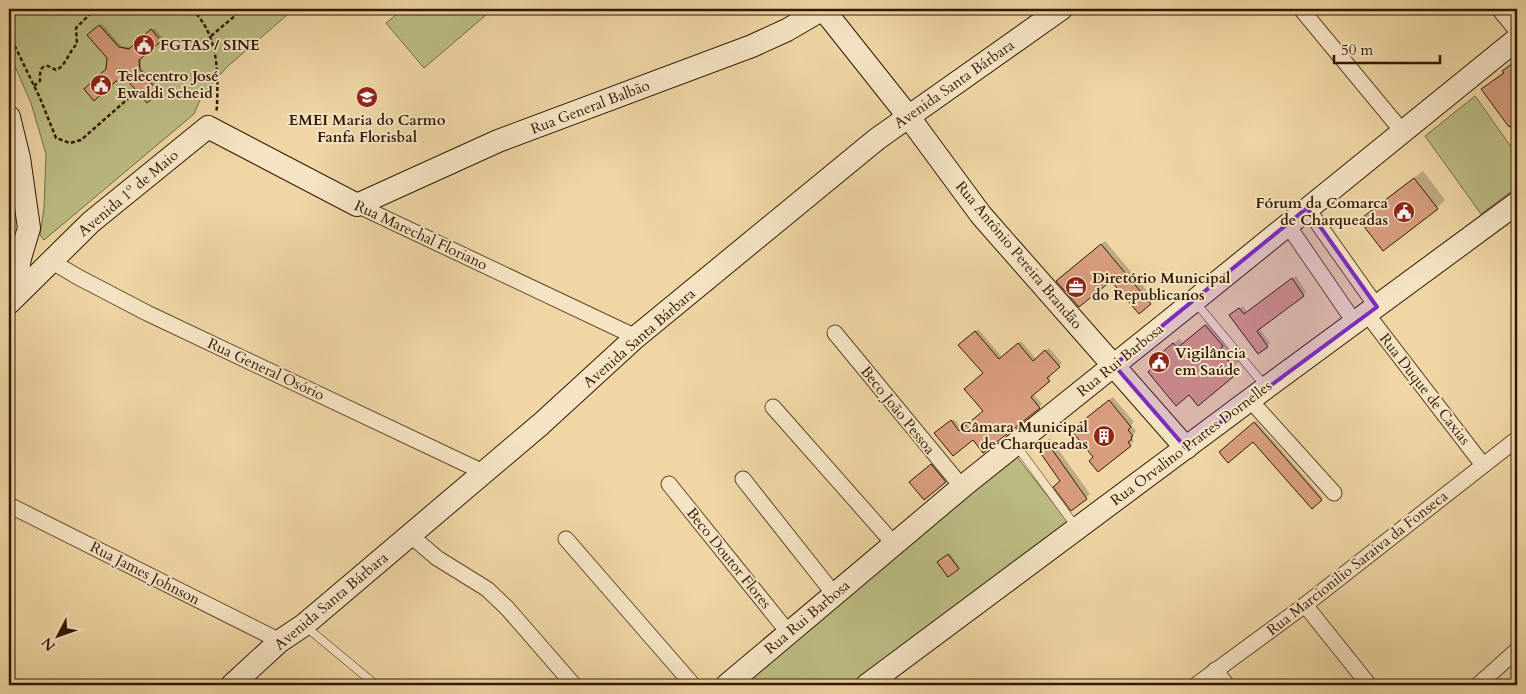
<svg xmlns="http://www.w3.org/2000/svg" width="1526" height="694" font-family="Cardo,serif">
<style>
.green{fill:#bcbd84;stroke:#766b44}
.shadow{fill:#0003}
.building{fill:#d79d7e;stroke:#301904}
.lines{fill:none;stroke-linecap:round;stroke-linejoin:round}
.lane-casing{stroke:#60482c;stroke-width:9}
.street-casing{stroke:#60482c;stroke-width:17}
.secondary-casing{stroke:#301904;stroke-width:24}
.path{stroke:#301904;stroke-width:2.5;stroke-dasharray:4 2.5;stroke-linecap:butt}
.lane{stroke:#f5e4c4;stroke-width:8}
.street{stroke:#f5e4c4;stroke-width:15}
.secondary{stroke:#f5e4c4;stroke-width:22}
.marked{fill:#7b2cbf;fill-opacity:0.2;stroke:#7b2cbf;stroke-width:4;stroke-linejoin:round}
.labels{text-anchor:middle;stroke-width:4;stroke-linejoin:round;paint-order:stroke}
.poi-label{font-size:15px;font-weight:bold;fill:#301904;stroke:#f5e4c4;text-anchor:start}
.street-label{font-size:15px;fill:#301904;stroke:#f5e4c4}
</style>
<rect width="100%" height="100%" fill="#efd6a4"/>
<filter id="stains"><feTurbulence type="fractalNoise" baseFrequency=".004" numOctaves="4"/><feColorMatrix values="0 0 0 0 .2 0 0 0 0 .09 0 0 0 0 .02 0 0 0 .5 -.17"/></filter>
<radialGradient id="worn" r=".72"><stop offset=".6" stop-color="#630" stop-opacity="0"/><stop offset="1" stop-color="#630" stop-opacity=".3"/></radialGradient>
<g class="green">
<polygon points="9,9 294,9 228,66 202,95 194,114 44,240 40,235 44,208 46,154 31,103 9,53"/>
<polygon points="403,9 493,9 424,68 386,23"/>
<polygon points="1475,96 1517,155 1517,187 1481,214 1425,136"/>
<polygon points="1017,457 1071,526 855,685 738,685 928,527"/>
</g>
<g class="shadow">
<polygon points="102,24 121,46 132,47 154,28 163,38 141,57 141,68 161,90 148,102 129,80 107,70 109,57 89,35"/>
<polygon points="1517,60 1517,137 1483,89"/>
<polygon points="1423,171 1445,200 1437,208 1361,220 1369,212"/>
<polygon points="1105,241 1154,299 1139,312 1111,279 1062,277"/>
<polygon points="1296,276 1306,292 1259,328 1270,343 1258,353 1234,313 1243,306 1247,312"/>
<polygon points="1211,320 1228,340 1224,344 1239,361 1234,366 1238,371 1232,376 1189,393 1155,366 1158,356 1179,339 1183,343"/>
<polygon points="978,329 1002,357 1021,341 1036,359 1049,348 1062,363 1049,375 1051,377 1033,394 1042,404 984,451 973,438 938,431 954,419 962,429 984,411 984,373 960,345"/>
<polygon points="1113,397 1134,422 1131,425 1136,431 1131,438 1134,441 1130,445 1094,457 1076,426"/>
<polygon points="1256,421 1323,498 1312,507 1253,440 1220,452"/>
<polygon points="1050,438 1090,494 1071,509 1062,481 1038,448"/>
<polygon points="935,461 949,477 945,481 915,478"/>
<polygon points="950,554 959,567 958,568 940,561"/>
</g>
<g class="building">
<polygon points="99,25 119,47 129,49 151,29 161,41 139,60 140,70 159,93 147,103 128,81 116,81 94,101 84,89 106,69 107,58 87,35"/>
<polygon points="1517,60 1517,122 1509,127 1481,89 1504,73 1502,71"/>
<polygon points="1414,178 1438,209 1383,251 1359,220"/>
<polygon points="1101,244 1151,304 1139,314 1111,281 1079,307 1056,281"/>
<polygon points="1292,278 1304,296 1257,331 1268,347 1258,354 1229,315 1239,308 1244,314"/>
<polygon points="1205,325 1223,346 1219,350 1234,368 1229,372 1233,377 1198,406 1189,395 1176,406 1148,372 1154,366 1151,362 1173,343 1177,348"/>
<polygon points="975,331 999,359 1018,343 1033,361 1045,350 1060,367 1047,378 1050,381 1031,397 1040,408 983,453 973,440 953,456 934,433 951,420 959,431 983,411 964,389 983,373 958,345"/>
<polygon points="1109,400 1131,427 1128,430 1133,436 1131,437 1132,439 1128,442 1131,446 1098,472 1089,461 1093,457 1071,430"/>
<polygon points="1254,422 1322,500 1312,509 1253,442 1228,463 1219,452"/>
<polygon points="1046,441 1087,499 1071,511 1053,487 1060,481 1037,448"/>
<polygon points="931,464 946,482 924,500 909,482"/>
<polygon points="948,554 959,569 948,577 937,562"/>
</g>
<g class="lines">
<g class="lane-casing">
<g id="lane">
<polyline points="1196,303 1265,386"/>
<polyline points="1016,445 1076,527"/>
<polyline points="305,626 376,685"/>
</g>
</g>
<g class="street-casing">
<g id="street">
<polyline points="1301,9 1402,131"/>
<polyline points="1499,9 1517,31"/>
<polyline points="357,205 636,337"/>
<polyline points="1307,208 1377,307"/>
<polyline points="1287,224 1355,323"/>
<polyline points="51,261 78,277 147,313 483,472"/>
<polyline points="1367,314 1483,465"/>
<polyline points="835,333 962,487"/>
<polyline points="1250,400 1334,493"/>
<polyline points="773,407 894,544"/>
<polyline points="743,479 834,594"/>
<polyline points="669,484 788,632"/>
<polyline points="9,505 280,641"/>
<polyline points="410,535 437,558 487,589 507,608 574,685"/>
<polyline points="566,539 693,685"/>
<polyline points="1305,605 1369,685"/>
<polyline points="1215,670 1227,685"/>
<polyline points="1196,685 1305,605 1517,439"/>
<polyline points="1478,685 1517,650"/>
</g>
</g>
<g class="secondary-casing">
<g id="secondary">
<polyline points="9,117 19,158 29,228 20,258 14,297"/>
<polyline points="9,303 91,222 208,127 357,205 498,141 752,46 787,30 823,9 908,116 981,215 1186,448"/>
<polyline points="232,685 280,641 304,625 541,424 636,337 877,139 1061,9"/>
<polyline points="727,685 962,487 1194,301 1517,39"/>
<polyline points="867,685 1267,387 1517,203"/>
</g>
</g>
<g class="path">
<path d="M192 9C219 36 218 71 217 107L216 113"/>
<polyline points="9,34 40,98 56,138 70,143 81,140 130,97"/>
<polyline points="211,36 243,9"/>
<path d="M34 86 40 81C40 74 39 66 48 66L56 70C66 66 69 51 77 44L76 28 95 9"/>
</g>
<use href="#lane" class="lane"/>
<use href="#street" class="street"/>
<use href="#secondary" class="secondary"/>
</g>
<path class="marked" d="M1307 208 1377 307 1186 448 1114 365Z"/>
<defs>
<g id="civic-disc" transform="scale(1.125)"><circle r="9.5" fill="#8f2418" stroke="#f5e4c4"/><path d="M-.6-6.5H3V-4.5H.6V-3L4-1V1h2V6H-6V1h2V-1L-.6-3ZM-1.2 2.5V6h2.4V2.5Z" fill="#fff"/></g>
<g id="school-disc" transform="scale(1.125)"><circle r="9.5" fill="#8f2418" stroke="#f5e4c4"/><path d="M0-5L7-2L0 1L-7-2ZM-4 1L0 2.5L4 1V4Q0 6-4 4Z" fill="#fff"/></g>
<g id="office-disc" transform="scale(1.125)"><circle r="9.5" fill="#8f2418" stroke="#f5e4c4"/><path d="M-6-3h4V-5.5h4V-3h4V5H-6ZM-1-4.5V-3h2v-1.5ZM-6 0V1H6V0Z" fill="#fff"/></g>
<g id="building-disc" transform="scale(1.125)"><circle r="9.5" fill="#8f2418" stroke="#f5e4c4"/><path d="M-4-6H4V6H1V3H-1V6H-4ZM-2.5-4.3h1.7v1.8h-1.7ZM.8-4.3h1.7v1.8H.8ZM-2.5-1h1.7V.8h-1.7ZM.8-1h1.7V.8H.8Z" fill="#fff"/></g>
</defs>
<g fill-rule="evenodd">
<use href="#civic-disc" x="144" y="45"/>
<use href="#civic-disc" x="101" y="85"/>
<use href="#school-disc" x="367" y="97"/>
<use href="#civic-disc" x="1404" y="212"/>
<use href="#office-disc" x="1076" y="287"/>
<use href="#civic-disc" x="1159" y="362"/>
<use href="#building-disc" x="1104" y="436"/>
</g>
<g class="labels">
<g class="poi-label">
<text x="160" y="50">FGTAS / SINE</text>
<text x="117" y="81">Telecentro José<tspan x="117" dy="17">Ewaldi Scheid</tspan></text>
<text x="367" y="125" text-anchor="middle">EMEI Maria do Carmo<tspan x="367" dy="17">Fanfa Florisbal</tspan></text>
<text x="1388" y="208" text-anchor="end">Fórum da Comarca<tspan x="1388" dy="17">de Charqueadas</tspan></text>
<text x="1092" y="283">Diretório Municipal<tspan x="1092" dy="17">do Republicanos</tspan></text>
<text x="1175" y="358">Vigilância<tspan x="1175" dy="17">em Saúde</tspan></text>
<text x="1088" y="432" text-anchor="end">Câmara Municipal<tspan x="1088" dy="17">de Charqueadas</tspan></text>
</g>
<g class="street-label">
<text transform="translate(954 84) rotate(-35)" y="5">Avenida Santa Bárbara</text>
<text transform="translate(590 107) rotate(-21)" y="5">Rua General Balbão</text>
<text transform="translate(128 193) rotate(-40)" y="5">Avenida 1º de Maio</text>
<text transform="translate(421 235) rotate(25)" y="5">Rua Marechal Floriano</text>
<text transform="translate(1019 255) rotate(50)" y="5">Rua Antônio Pereira Brandão</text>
<text transform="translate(639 338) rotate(-41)" y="5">Avenida Santa Bárbara</text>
<text transform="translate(1120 360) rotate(-39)" y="5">Rua Rui Barbosa</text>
<text transform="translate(266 369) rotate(25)" y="5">Rua General Osório</text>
<text transform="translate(1425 389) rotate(52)" y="5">Rua Duque de Caxias</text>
<text transform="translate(898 410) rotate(51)" y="5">Beco João Pessoa</text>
<text transform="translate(1191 443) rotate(-37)" y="5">Rua Orvalino Prattes Dornelles</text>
<text transform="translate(729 558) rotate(51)" y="5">Beco Doutor Flores</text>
<text transform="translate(1357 563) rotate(-38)" y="5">Rua Marcionilio Saraiva da Fonseca</text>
<text transform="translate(145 573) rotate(27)" y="5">Rua James Johnson</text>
<text transform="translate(331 601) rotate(-40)" y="5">Avenida Santa Bárbara</text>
<text transform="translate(807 617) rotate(-40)" y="5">Rua Rui Barbosa</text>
</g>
</g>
<rect width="1526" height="694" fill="none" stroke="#efd6a4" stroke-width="30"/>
<rect x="10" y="10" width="1506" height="674" fill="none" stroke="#301904" stroke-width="2.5"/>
<rect x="15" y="15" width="1496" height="664" fill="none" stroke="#301904"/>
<g transform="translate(58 636) rotate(229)" stroke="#f5e4c4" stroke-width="4" paint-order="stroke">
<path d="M0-4L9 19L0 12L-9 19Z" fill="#301904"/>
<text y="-8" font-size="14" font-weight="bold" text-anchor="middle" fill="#301904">N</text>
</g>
<path d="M1334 55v8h106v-8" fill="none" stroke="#301904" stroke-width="2.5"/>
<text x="1341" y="55" font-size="15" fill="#301904" stroke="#f5e4c4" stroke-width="4" paint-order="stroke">50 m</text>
<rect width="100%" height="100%" filter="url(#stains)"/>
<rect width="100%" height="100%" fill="url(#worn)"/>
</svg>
